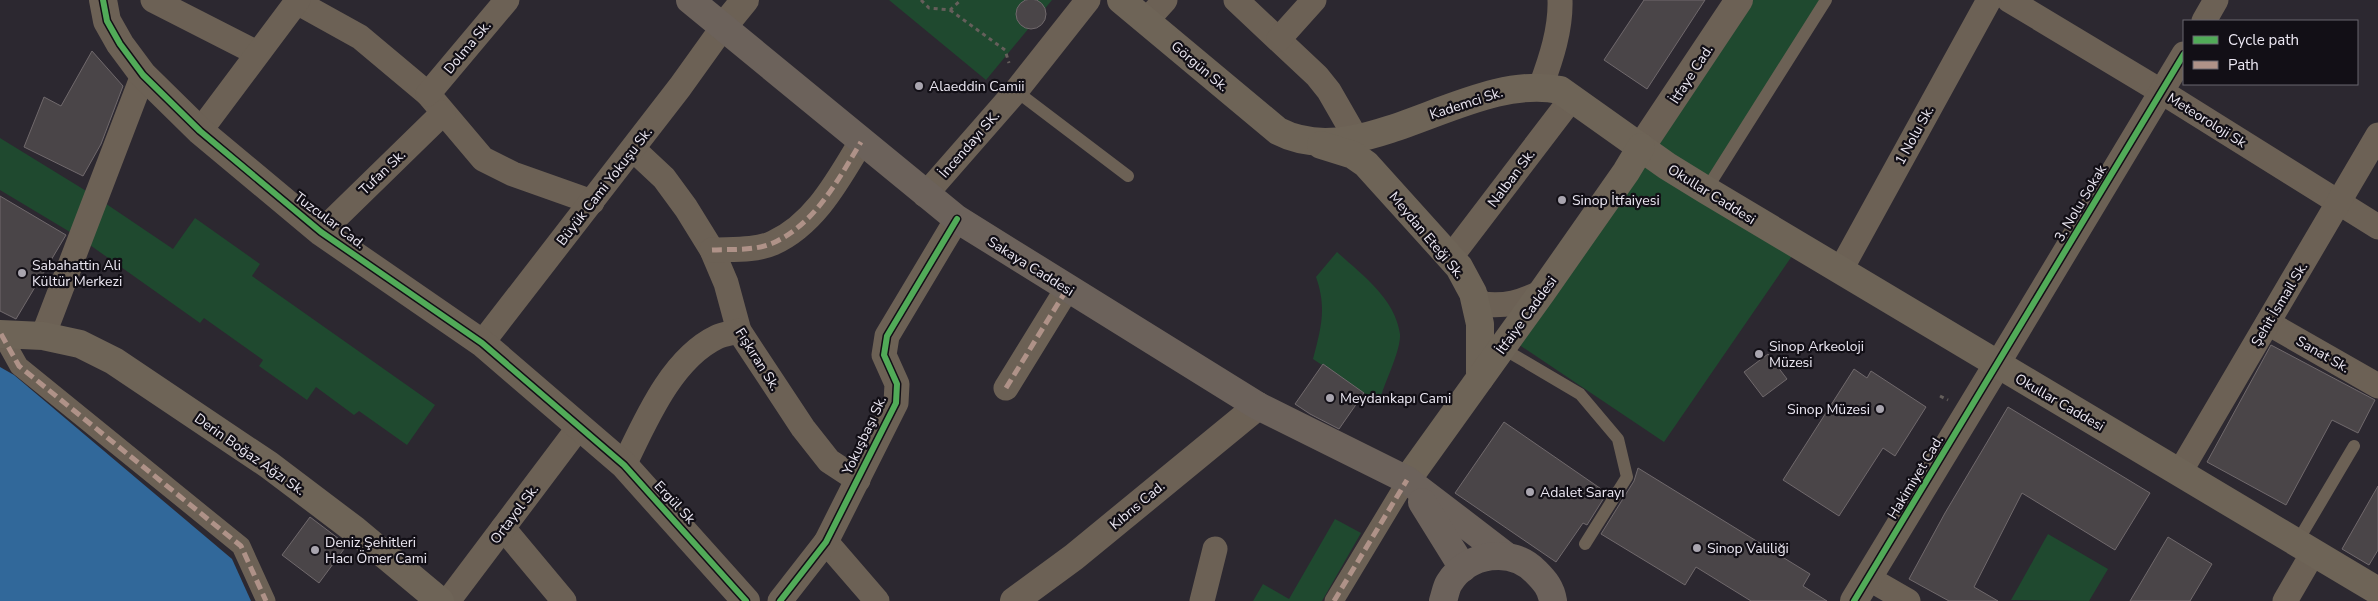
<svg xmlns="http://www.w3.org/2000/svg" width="2378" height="601" font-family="'Nunito Sans',sans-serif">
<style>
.green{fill:#1f492f}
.water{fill:#31689a}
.building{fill:#4a4548;stroke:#70696c}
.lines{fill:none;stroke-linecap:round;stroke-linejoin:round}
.path{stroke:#655f5b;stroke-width:3;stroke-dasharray:4 4;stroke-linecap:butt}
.service{stroke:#6c6155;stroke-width:12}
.pedestrian{stroke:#6c6155;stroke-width:19}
.minor{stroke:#6c6155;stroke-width:25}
.tertiary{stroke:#6c6155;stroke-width:28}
.secondary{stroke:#6e6457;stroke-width:28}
.trunk{stroke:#6c625b;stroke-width:28}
.quiet{stroke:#af9288;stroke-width:5;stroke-dasharray:10 5;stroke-linecap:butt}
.cycleway-casing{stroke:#120f16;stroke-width:9}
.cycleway{stroke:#51ab58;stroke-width:6}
.poi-dot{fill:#a9a5af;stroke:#120f16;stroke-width:2}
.labels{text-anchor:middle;stroke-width:4.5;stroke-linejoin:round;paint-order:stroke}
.street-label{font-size:14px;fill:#ece8f3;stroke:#120f16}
.poi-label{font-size:14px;fill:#ece8f3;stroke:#120f16;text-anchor:start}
</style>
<rect width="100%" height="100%" fill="#2c2830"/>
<g class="green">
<polygon points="889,0 1052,0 986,80"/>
<polygon points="1739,0 1826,0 1706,190 1792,256 1664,442 1509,338"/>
<polygon points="0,138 96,197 173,249 195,218 260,264 252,276 435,405 407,445 359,411 354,415 316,387 307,400 259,366 263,360 204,318 200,323 80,238 0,190"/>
<path d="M1337 252C1361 274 1395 298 1400 334 1401 349 1387 378 1382 393L1376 401 1313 359C1321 328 1327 308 1316 277Z"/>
<polygon points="1335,519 1361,533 1322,601 1253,601 1263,584 1289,599"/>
<polygon points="2048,534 2108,569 2089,601 2011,600"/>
</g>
<polygon class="water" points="0,367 14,375 232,559 251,601 0,601"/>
<g class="building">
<circle cx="1031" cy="14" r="15"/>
<polygon points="1644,0 1705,0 1647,89 1604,60"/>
<polygon points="92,51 123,86 101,144 83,176 24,147 44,97 61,106"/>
<polygon points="0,196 66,235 16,319 0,311"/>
<polygon points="2271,345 2375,400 2358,433 2332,420 2286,505 2207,462"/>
<polygon points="1768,354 1787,379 1763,397 1744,372"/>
<polygon points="1323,364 1364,393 1339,429 1310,414 1295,404"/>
<polygon points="1854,369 1867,378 1871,371 1926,407 1895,456 1883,448 1839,516 1783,480"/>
<polygon points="2008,407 2150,493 2115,550 2022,493 1974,587 1998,601 1949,601 1909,579 1945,513"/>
<polygon points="1504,422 1607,493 1587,525 1583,523 1556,562 1455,493"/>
<polygon points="1638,468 1810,574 1803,586 1827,601 1751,601 1696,567 1685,585 1601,534 1634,481"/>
<polygon points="2378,486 2378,550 2369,565 2342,549"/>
<polygon points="310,517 347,545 319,583 282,555"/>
<polygon points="2168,537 2212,564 2190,601 2130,601"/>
</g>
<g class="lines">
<g class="path">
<polyline points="921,0 929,8 950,10 961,0"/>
<polyline points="950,10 1005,50 1009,63"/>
<polyline points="1940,396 1948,400"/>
</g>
<g class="service">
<polyline points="1016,91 1128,176"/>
<polyline points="1706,190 1826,0"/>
<polyline points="1502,348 1580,394 1618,439 1627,477 1585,544"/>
<polyline points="2296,544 2354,446"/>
</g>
<g class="pedestrian">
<polyline points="1,334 19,366 241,546 266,601"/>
<polyline points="1334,601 1407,480"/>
</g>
<g class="minor">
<polyline points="153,0 257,53"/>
<polyline points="1236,0 1317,76 1329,91 1356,138"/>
<polyline points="2009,0 2162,92 2378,227"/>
<polyline points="297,2 360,37 428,94 483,159 513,174 592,202"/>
<polyline points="1146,21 1165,0"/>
<polyline points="2204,21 2216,0"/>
<polyline points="1279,39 1314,0"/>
<path d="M1541 86C1551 59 1561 29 1560 0"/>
<polyline points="428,94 507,0"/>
<polyline points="200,131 298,0"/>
<polyline points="633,149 664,178 686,208 712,250 726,283 739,331 803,428 829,461 858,480"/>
<polyline points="925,195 1016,91 1088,0"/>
<polyline points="321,232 443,113"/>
<path d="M712 250C731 249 755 251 773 243 815 224 838 180 861 142"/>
<polyline points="1450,258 1572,98"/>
<polyline points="1840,271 1989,0"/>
<path d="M1474 295 1482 304C1506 307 1521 302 1542 292"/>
<polyline points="2268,323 2378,386"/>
<polyline points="43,336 143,75"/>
<polyline points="482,343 680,87 723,27"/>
<polyline points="1997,365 2184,54"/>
<polyline points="1006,388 1067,289"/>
<path d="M624 465C645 422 671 359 717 337 723 334 732 333 739 331"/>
<polyline points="2180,472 2378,135"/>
<polyline points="503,528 564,601"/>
<polyline points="826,542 877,601"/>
<polyline points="1868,578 1908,601"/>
<polyline points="448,601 579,427"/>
<polyline points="780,601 826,542 896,403 897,384 884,355 887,336 957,219"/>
<polyline points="1202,601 1215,549"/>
<polyline points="2285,601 2313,553"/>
</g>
<g class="tertiary">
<polyline points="103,0 107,21 120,44 143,75 200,131 321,232 482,343 624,465 746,601"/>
<polyline points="723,27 745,0"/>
<polyline points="1641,147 1739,0"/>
<polyline points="1014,601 1074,557 1258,406"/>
<polyline points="1854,601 1997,365"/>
</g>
<g class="secondary">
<path d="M1121 0 1278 131C1362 175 1470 71 1560 90L1667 166 1706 190 2378 591"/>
<polyline points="1321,145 1353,155 1366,164 1459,267 1473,293 1480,324 1480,378"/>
<polyline points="0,334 43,336 80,344 114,361 269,465 355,530 440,601"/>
<polyline points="1407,480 1542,292 1626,172 1641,147"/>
</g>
<g class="trunk">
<polyline points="690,0 957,219 1258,406 1407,480 1505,555"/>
<polyline points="1422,502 1463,568"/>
<path d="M1443 601C1445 595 1446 588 1449 583 1468 553 1511 546 1536 572 1545 581 1551 588 1553 601"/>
</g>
<g class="quiet">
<path d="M712 250C731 249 755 251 773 243 815 224 838 180 861 142"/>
<polyline points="1,334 19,366 241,546 266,601"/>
<polyline points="1006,388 1067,289"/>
<polyline points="1334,601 1407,480"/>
</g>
<g class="cycleway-casing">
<g id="cycleway">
<polyline points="103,0 107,21 120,44 143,75 200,131 321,232 482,343 624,465 746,601"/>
<polyline points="780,601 826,542 896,403 897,384 884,355 887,336 957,219"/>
<polyline points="1854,601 2184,54"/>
</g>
</g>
<use href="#cycleway" class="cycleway"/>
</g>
<g class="poi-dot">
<circle cx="919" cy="86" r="5"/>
<circle cx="1562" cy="200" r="5"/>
<circle cx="22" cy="273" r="5"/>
<circle cx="1759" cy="354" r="5"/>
<circle cx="1330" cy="398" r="5"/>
<circle cx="1880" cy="409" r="5"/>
<circle cx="1530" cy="492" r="5"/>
<circle cx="1697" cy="548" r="5"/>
<circle cx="315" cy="550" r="5"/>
</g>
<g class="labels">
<g class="street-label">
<text transform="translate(467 47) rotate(-50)" y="5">Dolma Sk.</text>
<text transform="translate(1200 66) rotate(40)" y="5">Görgün Sk.</text>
<text transform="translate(1691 74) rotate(-57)" y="5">İtfaye Cad.</text>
<text transform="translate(1466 103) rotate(-18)" y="5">Kademci Sk.</text>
<text transform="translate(2207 120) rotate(32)" y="5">Meteoroloji Sk</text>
<text transform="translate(1914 135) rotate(-61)" y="5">1 Nolu Sk.</text>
<text transform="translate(969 144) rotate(-49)" y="5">İncendayı SK.</text>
<text transform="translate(382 172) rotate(-44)" y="5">Tufan Sk.</text>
<text transform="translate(1511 178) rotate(-53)" y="5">Nalban Sk.</text>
<text transform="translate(604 186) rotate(-52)" y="5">Büyük Cami Yokuşu Sk.</text>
<text transform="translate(1712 194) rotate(32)" y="5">Okullar Caddesi</text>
<text transform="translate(2080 203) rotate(-59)" y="5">3. Nolu Sokak</text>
<text transform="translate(330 220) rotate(37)" y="5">Tuzcular Cad.</text>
<text transform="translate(1427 235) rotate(50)" y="5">Meydan Eteği Sk.</text>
<text transform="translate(1031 266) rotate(32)" y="5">Sakaya Caddesi</text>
<text transform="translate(2279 304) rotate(-59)" y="5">Şehit İsmail Sk.</text>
<text transform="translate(1526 315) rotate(-54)" y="5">İtfaiye Caddesi</text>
<text transform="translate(2323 354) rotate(30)" y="5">Sanat Sk.</text>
<text transform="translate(758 359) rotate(58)" y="5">Fışkıran Sk.</text>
<text transform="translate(2060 402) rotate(30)" y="5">Okullar Caddesi</text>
<text transform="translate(864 435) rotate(-65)" y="5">Yokuşbaşı Sk.</text>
<text transform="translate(250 454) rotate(35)" y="5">Derin Boğaz Ağzı Sk.</text>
<text transform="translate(1915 477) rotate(-59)" y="5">Hakimiyet Cad.</text>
<text transform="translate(675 502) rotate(47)" y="5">Ergül Sk</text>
<text transform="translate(1137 505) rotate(-40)" y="5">Kıbrıs Cad.</text>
<text transform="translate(514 514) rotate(-53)" y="5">Ortayol Sk.</text>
</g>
<g class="poi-label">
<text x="929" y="91">Alaeddin Camii</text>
<text x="1572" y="205">Sinop İtfaiyesi</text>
<text x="32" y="270">Sabahattin Ali<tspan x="32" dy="16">Kültür Merkezi</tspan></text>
<text x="1769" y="351">Sinop Arkeoloji<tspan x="1769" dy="16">Müzesi</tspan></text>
<text x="1340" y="403">Meydankapı Cami</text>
<text x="1870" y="414" text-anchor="end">Sinop Müzesi</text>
<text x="1540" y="497">Adalet Sarayı</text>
<text x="325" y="547">Deniz Şehitleri<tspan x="325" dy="16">Hacı Ömer Cami</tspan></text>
<text x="1707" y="553">Sinop Valiliği</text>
</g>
</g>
<rect x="2183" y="20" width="175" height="65" fill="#120f16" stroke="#69666e"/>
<rect x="2193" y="36" width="25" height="8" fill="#51ab58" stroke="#69666e"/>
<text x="2228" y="45" font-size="15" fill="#ece8f3">Cycle path</text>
<rect x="2193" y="61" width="25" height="8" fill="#af9288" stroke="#69666e"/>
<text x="2228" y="70" font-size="15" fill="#ece8f3">Path</text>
</svg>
